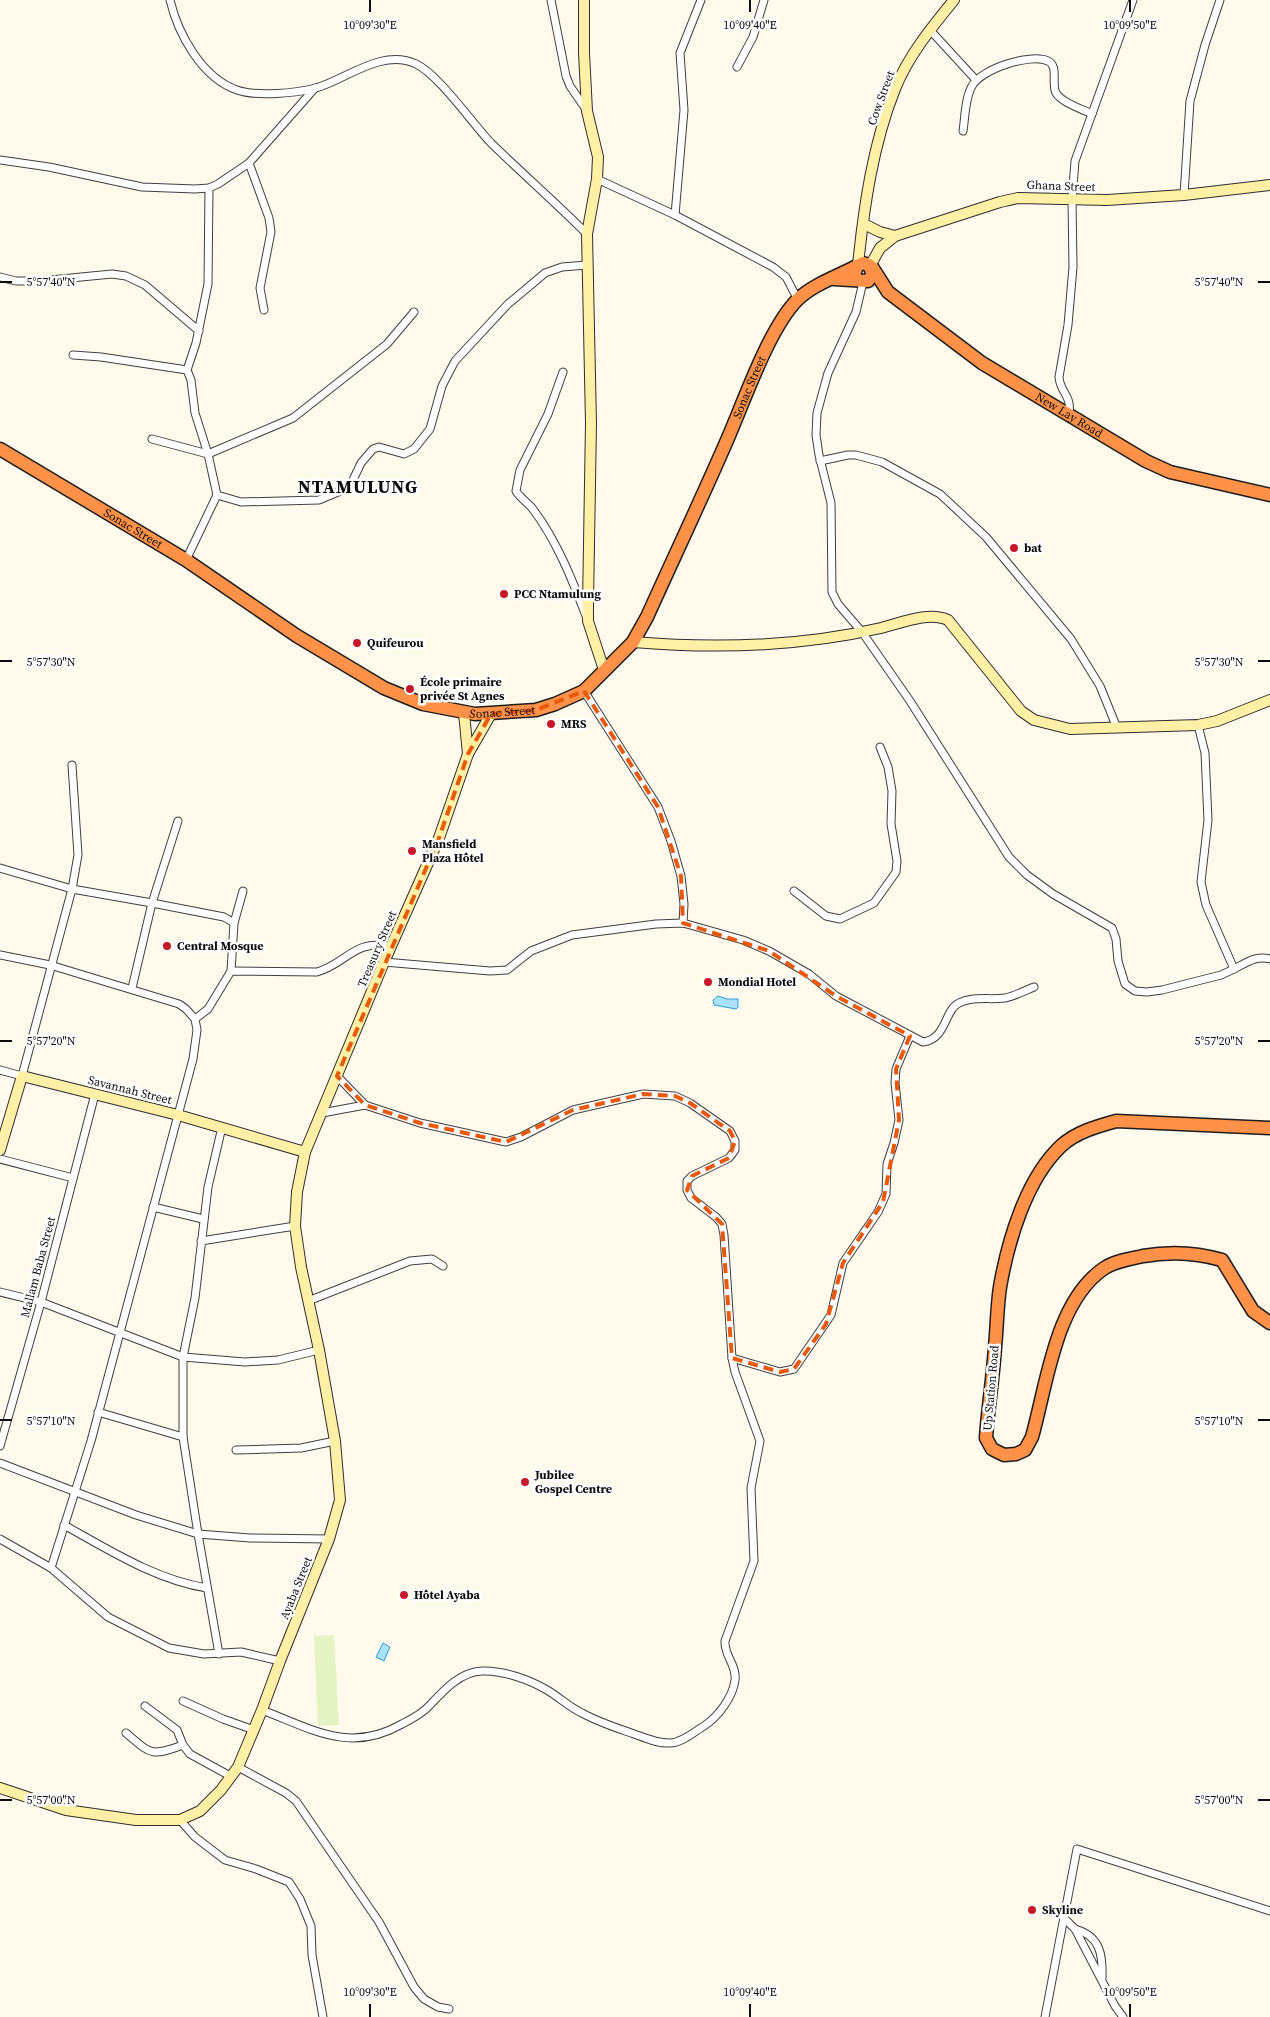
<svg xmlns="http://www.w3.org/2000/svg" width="1270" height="2017" font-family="'Source Serif 4',serif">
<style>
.pitch{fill:#e5f3c4}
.water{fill:#aae2fc;stroke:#2b9dd9}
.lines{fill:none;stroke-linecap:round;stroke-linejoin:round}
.street-casing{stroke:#3f3f3f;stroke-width:9}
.secondary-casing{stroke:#2e2e2e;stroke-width:12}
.highway-casing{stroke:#1d1d1d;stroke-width:15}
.street{stroke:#fff;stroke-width:7}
.secondary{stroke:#fff0a6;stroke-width:10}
.highway{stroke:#ff9149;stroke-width:12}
.marked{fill:none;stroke:#e8590c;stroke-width:4;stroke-dasharray:10 6;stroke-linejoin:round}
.ticks{fill:none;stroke:#0c0c0c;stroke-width:2}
.poi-dot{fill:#c7182b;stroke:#fff;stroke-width:2}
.labels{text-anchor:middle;stroke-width:5;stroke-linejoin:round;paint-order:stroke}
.street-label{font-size:12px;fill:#0c0c0c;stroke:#fff}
.poi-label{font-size:12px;font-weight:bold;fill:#0c0c0c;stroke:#fff;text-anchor:start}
.district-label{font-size:18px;font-weight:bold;letter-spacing:1px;fill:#0c0c0c;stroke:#fff}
.ticks-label{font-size:12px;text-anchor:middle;fill:#0c0c0c;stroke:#fff;stroke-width:5;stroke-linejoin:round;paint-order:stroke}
</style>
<rect width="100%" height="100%" fill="#fffaeb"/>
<polygon class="pitch" points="334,1635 339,1725 318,1726 314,1636"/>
<g class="water">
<polygon points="718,996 727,999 738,999 738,1007 736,1009 714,1005 713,1000"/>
<polygon points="383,1643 390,1647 384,1661 376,1657"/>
</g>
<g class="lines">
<g class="street-casing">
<g id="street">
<path d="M170 0C178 34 202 78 237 90 257 97 296 93 316 88 347 79 382 48 416 64 438 74 472 123 491 143 523 174 556 203 587 234"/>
<polyline points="551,0 566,76 570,86 587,111"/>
<polyline points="930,30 976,80"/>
<polyline points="737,67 753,37 764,0"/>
<path d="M963 131C965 118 965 98 972 86 981 69 1030 53 1048 61 1059 66 1051 84 1056 93 1062 103 1082 109 1092 114"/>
<polyline points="0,160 49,167 142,187 195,189 209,188 218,184 249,163 315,88"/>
<polyline points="249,163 269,218 271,232 260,288 264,310"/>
<polyline points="597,179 675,215 773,267 786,277 798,300"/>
<polyline points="209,188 208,284 196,343 187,370 191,380 195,413 208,454 217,495 241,502 319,500 345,489 352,482 361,463 373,449 379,447 404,454 414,449 430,429 442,386 455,361 508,304 545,273 562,267 587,265"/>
<polyline points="1184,195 1190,101 1205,45 1220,0"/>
<polyline points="675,215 684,110 680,53 701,0"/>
<polyline points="0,277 16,281 40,281 112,274 126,276 145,285 199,331"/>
<polyline points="863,282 856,312 828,373 817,413 816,435 819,455 831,503 832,592 838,604 862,632 910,701 1009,857 1027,875 1053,894 1112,928 1116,939 1118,961 1125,984 1135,991 1147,992 1162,990 1221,975 1234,969 1206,905 1201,882 1208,820 1205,753 1198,725"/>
<polyline points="73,355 101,357 187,370"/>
<path d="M563 372 548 414 520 470 516 491C520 498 527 502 532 508 556 539 572 579 586 616"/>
<path d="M1069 415C1072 394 1060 393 1059 377L1068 325 1073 267 1072 199 1075 161 1133 0"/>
<polyline points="152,439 208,454 293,418 387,344 414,312"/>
<polyline points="820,461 848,455 856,455 882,462 940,494 986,537 1071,639 1100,686 1117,728"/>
<polyline points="186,560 217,495"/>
<polyline points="584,691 658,807 671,841 681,876 684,904 683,923"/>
<polyline points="0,868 72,889 152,903 224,917 234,923 231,971"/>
<polyline points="794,891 826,916 840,919 874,903 896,872 897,861 891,824 892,791 888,767 880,747"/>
<polyline points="234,923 243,891"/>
<polyline points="0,955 50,965 179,1004 186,1009 195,1019 197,1030 193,1059 91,1441 51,1568"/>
<path d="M384 962 490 971 507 970 531 951 572 935 656 924 683 923 743 940 769 951 809 974 836 996 923 1042C947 1039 944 1010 959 1003 974 996 989 1000 1005 998 1015 996 1024 991 1034 987"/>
<path d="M1234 969C1246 963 1256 955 1270 959"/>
<polyline points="132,988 152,903 178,821"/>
<path d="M195 1019 208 1009 231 971 317 972C346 964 355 938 390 947"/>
<polyline points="0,1070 22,1076 72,889 78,855 72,765"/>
<polyline points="322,1113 365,1105"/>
<polyline points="0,1159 73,1178"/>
<polyline points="153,1207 203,1219"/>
<polyline points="201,1241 295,1226"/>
<polyline points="0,1292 41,1302 183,1357 245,1362 278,1360 319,1350"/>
<polyline points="308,1301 410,1261 432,1259 443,1266"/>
<polyline points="732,1358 780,1372 794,1369 831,1315 843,1263 878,1212 886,1194 887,1164 894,1143 899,1120 895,1083 896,1069 910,1036"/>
<polyline points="98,1412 183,1437"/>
<polyline points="0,1446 41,1302 95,1094"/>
<polyline points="236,1450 301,1448 335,1441"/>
<polyline points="0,1463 136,1515 198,1534 250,1538 329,1539"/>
<path d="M64 1525C109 1550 156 1580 207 1588"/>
<polyline points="0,1539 51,1568 108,1617 169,1648 204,1654 241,1652 280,1661"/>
<polyline points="219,1654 198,1534 183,1437 183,1357 195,1298 208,1187 222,1127"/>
<polyline points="183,1701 223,1719 254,1730"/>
<polyline points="145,1706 177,1730 183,1745 190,1754 232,1777"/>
<path d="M262 1710C312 1729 350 1754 402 1724 412 1719 423 1713 430 1705 444 1690 460 1672 482 1671 503 1670 530 1680 547 1690 559 1697 569 1707 582 1713 598 1722 617 1728 634 1734 645 1738 659 1744 671 1743 683 1742 694 1732 704 1726 718 1717 733 1697 735 1680 737 1665 724 1656 725 1641L754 1561 751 1488 760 1441 735 1372 732 1358 724 1235 722 1224 716 1217 691 1198 687 1190V1181L692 1176 729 1158 735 1150V1141L730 1131 690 1103 675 1096 643 1094 573 1110 521 1137 506 1142 420 1123 365 1105 337 1076"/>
<path d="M126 1733C151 1754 150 1757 183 1745"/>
<polyline points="238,1767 286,1793 296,1801 379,1922 414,1987 424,1999 438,2007 449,2009"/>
<polyline points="180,1820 195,1837 225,1860 256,1869 289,1882 300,1899 311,1926 312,1955 323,2017"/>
<polyline points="1064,1918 1075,1929 1115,2006 1123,2017"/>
<path d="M1075 1929C1100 1936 1103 1954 1102 1978"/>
<polyline points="1045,2017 1077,1849 1270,1911"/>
</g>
</g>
<g class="secondary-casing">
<g id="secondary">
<polyline points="584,0 584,53 587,111 598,157 597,179 587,234 591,423 588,604 588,621 604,670"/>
<polyline points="864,224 880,232 895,236"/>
<path d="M858 265C864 206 873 144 895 89 908 56 932 27 954 0"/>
<polyline points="870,266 880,248 895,236 1000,202 1018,198 1107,200 1184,195 1270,185"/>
<path d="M633 642C716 649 799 647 881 628 901 623 928 611 948 620L1021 711 1034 720 1070 729 1198 725 1217 721 1270 700"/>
<polyline points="464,713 468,754"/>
<polyline points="0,1150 22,1076 178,1115 305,1152"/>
<polyline points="0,1788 66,1810 136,1820 180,1820 200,1811 221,1790 238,1767 262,1710 280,1661 329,1539 340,1500 335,1441 319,1350 301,1267 295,1226 297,1192 305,1152 384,962 439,838 468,754 491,714"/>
</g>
</g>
<g class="highway-casing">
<g id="highway">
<path id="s1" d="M872 267 888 292 982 363 1146 461 1170 472 1270 495"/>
<polyline points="834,279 868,281 873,274 869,265 863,263 857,266 854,275 858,280"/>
<path id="s2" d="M0 449 186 560 297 636 384 688 423 704 475 714 536 710 555 704 584 691 633 642 647 617C674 557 702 498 728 438 745 399 769 328 798 299 814 284 838 276 857 266"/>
<path d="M1270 1128 1116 1121C1098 1126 1076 1132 1061 1146 1026 1179 1008 1241 1000 1287 997 1307 997 1327 995 1347 993 1378 988 1408 986 1438L992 1449 1004 1455 1016 1454 1025 1450 1032 1437C1047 1384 1055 1303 1103 1269 1114 1261 1130 1259 1143 1256 1171 1251 1195 1252 1222 1260L1253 1311 1270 1323"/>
</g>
</g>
<use href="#street" class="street"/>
<use href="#secondary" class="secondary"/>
<use href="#highway" class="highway"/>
</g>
<path class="marked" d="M584 691 658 807 681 876 683 923 769 951 836 996 910 1036 896 1069 899 1120 883 1202 843 1263 826 1324 794 1369 780 1372 732 1358 722 1224 687 1190 692 1176 729 1158 735 1141 730 1131 690 1103 675 1096 643 1094 573 1110 506 1142 420 1123 365 1105 337 1076 439 838 468 754 491 714 536 710Z"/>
<path class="ticks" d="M370 0V12M750 0V12M1130 0V12M0 282H12M1258 282H1270M0 661H12M1258 661H1270M0 1041H12M1258 1041H1270M0 1420H12M1258 1420H1270M0 1800H12M1258 1800H1270M370 2004V2017M750 2004V2017M1130 2004V2017"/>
<g class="poi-dot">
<circle cx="1014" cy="548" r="5"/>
<circle cx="504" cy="594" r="5"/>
<circle cx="357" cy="643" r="5"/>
<circle cx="410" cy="689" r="5"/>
<circle cx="551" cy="724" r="5"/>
<circle cx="412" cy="851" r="5"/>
<circle cx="167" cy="946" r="5"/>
<circle cx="708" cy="982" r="5"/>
<circle cx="525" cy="1482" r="5"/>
<circle cx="404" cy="1595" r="5"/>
<circle cx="1032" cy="1910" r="5"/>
</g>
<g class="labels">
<g class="street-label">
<text transform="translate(881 98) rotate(-70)" y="4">Cow Street</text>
<text transform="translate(1061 186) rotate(2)" y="4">Ghana Street</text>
<text dy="4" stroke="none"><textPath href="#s2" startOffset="1010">Sonac Street</textPath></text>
<text dy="4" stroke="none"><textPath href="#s1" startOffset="249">New Lay Road</textPath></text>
<text dy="4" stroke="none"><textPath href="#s2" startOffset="155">Sonac Street</textPath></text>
<text dy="4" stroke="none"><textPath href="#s2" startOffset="575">Sonac Street</textPath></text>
<text transform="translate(377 949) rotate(-67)" y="4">Treasury Street</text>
<text transform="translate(130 1090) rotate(14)" y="4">Savannah Street</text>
<text transform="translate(38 1267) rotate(-75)" y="4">Mallam Baba Street</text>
<text transform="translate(991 1388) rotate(-85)" y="4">Up Station Road</text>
<text transform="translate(296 1588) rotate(-68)" y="4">Ayaba Street</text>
</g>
<g class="poi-label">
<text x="1024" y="552">bat</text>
<text x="514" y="598">PCC Ntamulung</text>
<text x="367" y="647">Quifeurou</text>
<text x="420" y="686">École primaire<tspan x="420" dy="14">privée St Agnes</tspan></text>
<text x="561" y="728">MRS</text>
<text x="422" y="848">Mansfield<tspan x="422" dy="14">Plaza Hôtel</tspan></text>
<text x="177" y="950">Central Mosque</text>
<text x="718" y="986">Mondial Hotel</text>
<text x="535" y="1479">Jubilee<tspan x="535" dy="14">Gospel Centre</tspan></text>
<text x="414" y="1599">Hôtel Ayaba</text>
<text x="1042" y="1914">Skyline</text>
</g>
<g class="district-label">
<text x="358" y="493">NTAMULUNG</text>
</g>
</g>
<g class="ticks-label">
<text x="370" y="29">10°09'30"E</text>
<text x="750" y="29">10°09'40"E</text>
<text x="1130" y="29">10°09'50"E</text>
<text x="51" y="286">5°57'40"N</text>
<text x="1219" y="286">5°57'40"N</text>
<text x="51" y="666">5°57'30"N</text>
<text x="1219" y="666">5°57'30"N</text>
<text x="51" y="1045">5°57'20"N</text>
<text x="1219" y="1045">5°57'20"N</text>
<text x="51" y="1425">5°57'10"N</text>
<text x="1219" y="1425">5°57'10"N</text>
<text x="51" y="1804">5°57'00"N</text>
<text x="1219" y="1804">5°57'00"N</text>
<text x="370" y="1996">10°09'30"E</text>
<text x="750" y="1996">10°09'40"E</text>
<text x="1130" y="1996">10°09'50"E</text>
</g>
</svg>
